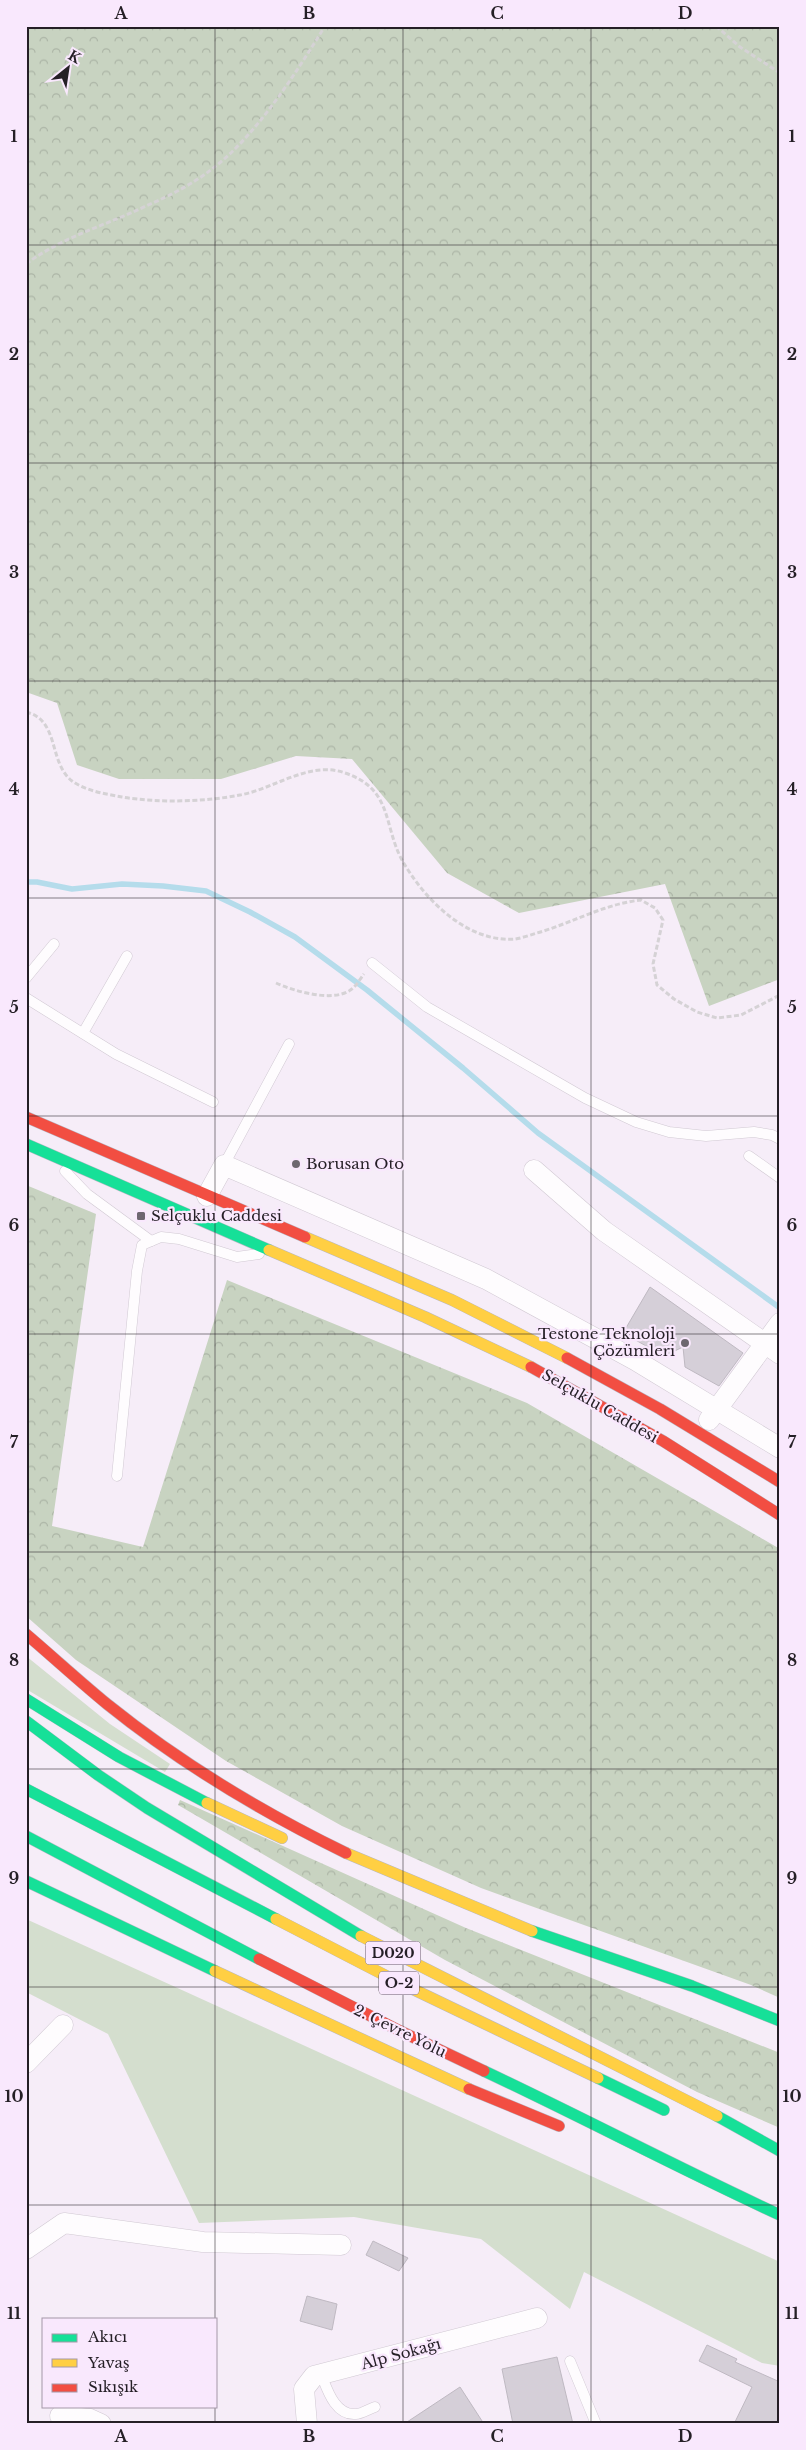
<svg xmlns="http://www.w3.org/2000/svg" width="806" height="2450" font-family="'Libre Baskerville',serif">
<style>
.grass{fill:#d4dece}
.forest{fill:url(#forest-crowns)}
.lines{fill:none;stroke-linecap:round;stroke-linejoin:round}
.stream{stroke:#b5dceb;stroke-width:5.5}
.building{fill:#d5cfd8;stroke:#bfb9c2}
.lane-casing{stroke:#d1c9d3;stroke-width:11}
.street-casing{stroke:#d1c9d3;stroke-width:21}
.fast-casing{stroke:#b7b8c4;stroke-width:12}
.slow-casing{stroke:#b7b8c4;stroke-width:12}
.jam-casing{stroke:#b7b8c4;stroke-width:12}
.path{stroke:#d5d2d5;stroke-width:3;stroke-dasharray:5 2.5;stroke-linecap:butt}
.lane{stroke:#fefcfe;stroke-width:10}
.street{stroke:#fefcfe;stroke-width:20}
.fast{stroke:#16e098;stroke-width:11}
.slow{stroke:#ffcf43;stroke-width:11}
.jam{stroke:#f24e42;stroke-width:11}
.grid{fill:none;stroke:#251f26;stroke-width:1;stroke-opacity:0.55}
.poi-dot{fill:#6e6770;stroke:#f9e8fd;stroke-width:2}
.labels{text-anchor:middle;stroke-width:4.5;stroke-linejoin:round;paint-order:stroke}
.shield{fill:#f9e8fd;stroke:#655b66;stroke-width:1}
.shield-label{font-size:14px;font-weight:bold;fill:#251f26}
.poi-label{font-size:15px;fill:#251f26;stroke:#f9e8fd;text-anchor:start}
.street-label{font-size:15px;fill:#251f26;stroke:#f9e8fd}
.neatline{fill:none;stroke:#251f26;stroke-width:2}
.grid-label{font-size:16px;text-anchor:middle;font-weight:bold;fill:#251f26}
</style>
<defs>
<pattern id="forest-crowns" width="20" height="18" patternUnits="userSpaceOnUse" patternTransform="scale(1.25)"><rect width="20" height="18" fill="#c8d3c1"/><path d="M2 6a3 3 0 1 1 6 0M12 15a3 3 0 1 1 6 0" fill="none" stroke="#acb5a6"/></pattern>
</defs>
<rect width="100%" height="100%" fill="#f6edf8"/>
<g class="grass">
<polygon points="26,1656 110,1724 170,1764 165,1772 26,1689"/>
<polygon points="26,1919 780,2262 780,2366 762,2363 584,2272 570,2309 481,2239 354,2217 199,2223 108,2034 26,1992"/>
</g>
<g class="forest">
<polygon points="26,26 780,26 780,979 709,1006 665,884 519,913 447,873 352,759 296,756 221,779 119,779 77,765 57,703 26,692"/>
<polygon points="26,1185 96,1214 52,1526 143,1547 227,1280 527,1403 780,1549 780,1998 751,1985 481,1888 342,1826 226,1761 76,1660 26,1616"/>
<polygon points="180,1800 466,1928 780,2053 780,2128 697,2092 445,1960 178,1805"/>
</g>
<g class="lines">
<polyline class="stream" points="26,882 37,882 72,889 122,884 163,886 206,891 250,912 295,937 367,990 463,1068 538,1133 780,1308"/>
</g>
<g class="building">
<polygon points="650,1287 743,1353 719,1386 685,1367 683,1347 664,1356 623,1333"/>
<polygon points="373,2241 408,2258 399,2271 366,2255"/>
<polygon points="307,2296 337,2304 332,2330 300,2321"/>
<polygon points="707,2345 737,2359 735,2362 780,2382 780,2424 734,2424 752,2387 699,2361"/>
<polygon points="557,2357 573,2424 513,2424 502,2369"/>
<polygon points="460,2387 484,2424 404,2424"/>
</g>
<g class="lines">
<g class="lane-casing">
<g id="lane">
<polyline points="372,963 427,1007 585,1098 636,1122 669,1132 706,1136 754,1132 772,1135 780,1139"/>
<polyline points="26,978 54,944"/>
<polyline points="26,998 116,1054 213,1102"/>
<polyline points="83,1033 127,956"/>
<polyline points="749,1156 780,1178"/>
<polyline points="224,1165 289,1044"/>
<polyline points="65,1171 87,1194 151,1241"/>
<polyline points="117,1476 137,1271 142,1245 161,1237 179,1239 237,1257 259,1254"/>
<polyline points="570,2361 596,2424"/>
<path d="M321 2374C327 2389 335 2416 356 2414 361 2414 369 2409 375 2407"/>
</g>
</g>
<g class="street-casing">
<g id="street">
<polyline points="534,1170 604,1231 780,1354"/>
<polyline points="207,1196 224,1165 486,1279 635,1360 780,1448"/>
<polyline points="709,1420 780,1323"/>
<polyline points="26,2063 63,2025"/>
<polyline points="26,2249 64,2223 203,2242 341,2245"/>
<polyline points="60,2416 90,2419 101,2424"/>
<polyline points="307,2424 304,2389 314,2376 537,2318"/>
</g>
</g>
<g class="fast-casing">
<g id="fast">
<polyline points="26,1144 269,1250"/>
<polyline points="26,1699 119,1757 207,1803"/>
<polyline points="26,1721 98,1775 147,1808 361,1936"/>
<polyline points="26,1789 276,1919"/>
<polyline points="26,1836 259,1959"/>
<polyline points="26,1881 215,1971"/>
<polyline points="532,1931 692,1986 780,2021"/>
<path d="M484 2071C584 2118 680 2169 780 2215"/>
<polyline points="598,2078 664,2110"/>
<polyline points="717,2116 780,2151"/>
</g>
</g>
<g class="slow-casing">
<g id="slow">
<polyline points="305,1237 452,1300 567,1358"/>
<polyline points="269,1250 425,1317 531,1367"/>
<polyline points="207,1803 282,1838"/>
<polyline points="346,1853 532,1931"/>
<polyline points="276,1919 396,1981 598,2078"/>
<polyline points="361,1936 717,2116"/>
<polyline points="215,1971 469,2089"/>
</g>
</g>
<g class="jam-casing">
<g id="jam">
<polyline points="26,1117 305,1237"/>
<polyline points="567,1358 660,1409 780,1482"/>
<polyline points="531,1367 663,1441 780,1515"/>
<path d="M26 1634C53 1657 79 1681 107 1704 179 1762 262 1812 346 1853"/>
<polyline points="259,1959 400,2031 484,2071"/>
<polyline points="469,2089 559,2126"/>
</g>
</g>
<g class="path">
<polyline points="716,26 740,47 780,73"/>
<path d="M26 264C62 237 107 225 146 206 169 196 193 184 212 169 256 136 296 73 325 26"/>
<path d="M26 712C60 720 48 762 72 781 86 791 106 794 122 797 158 803 204 802 240 795 274 789 310 760 345 773 393 789 383 825 402 860 424 899 467 943 515 939 522 938 530 935 537 933 572 923 604 904 641 900L655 908 663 920 653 964 657 985 674 999 697 1012 717 1018 741 1015 780 995"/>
<path d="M276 983C294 991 330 1002 349 991 355 988 360 979 364 974"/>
</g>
<use href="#lane" class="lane"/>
<use href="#street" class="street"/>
<use href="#fast" class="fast"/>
<use href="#slow" class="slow"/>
<use href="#jam" class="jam"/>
</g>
<path class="grid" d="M215 26V2319M403 26V2424M591 26V2424M26 245H780M26 463H780M26 681H780M26 898H780M26 1116H780M26 1334H780M26 1552H780M26 1769H780M26 1987H780M26 2205H780M215 2406V2424"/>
<g class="poi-dot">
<circle cx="296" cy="1164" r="5"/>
<rect x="136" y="1211" width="10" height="10" rx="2.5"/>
<circle cx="685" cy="1343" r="5"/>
</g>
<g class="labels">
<g class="shield">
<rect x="365.5" y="1941.5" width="55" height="23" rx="4"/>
<rect x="379" y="1971.5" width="40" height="23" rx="4"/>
</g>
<g class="shield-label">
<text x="393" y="1958">D020</text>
<text x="399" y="1988">O-2</text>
</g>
<g class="poi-label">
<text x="306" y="1169">Borusan Oto</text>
<text x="151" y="1221">Selçuklu Caddesi</text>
<text x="675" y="1339" text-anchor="end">Testone Teknoloji<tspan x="675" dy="17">Çözümleri</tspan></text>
</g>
<g class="street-label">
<text transform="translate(600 1406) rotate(30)" y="5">Selçuklu Caddesi</text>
<text transform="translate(400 2031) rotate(26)" y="5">2. Çevre Yolu</text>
<text transform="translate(401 2354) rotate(-15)" y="5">Alp Sokağı</text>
</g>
</g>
<rect width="806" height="2450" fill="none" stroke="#f9e8fd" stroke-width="55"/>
<rect x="42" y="2318" width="175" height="90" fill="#f9e8fd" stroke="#a498a7"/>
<rect x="52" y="2334" width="25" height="8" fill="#16e098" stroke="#a498a7"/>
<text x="88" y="2342" font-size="15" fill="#251f26">Akıcı</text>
<rect x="52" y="2359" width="25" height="8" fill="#ffcf43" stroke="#a498a7"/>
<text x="88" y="2368" font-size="15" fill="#251f26">Yavaş</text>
<rect x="52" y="2384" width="25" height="8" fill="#f24e42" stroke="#a498a7"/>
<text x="88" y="2392" font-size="15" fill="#251f26">Sıkışık</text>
<g transform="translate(68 68) rotate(30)" stroke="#f9e8fd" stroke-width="4" paint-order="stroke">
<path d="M0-4L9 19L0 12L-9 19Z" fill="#251f26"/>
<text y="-8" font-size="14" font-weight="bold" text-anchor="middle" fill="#251f26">K</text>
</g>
<rect x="28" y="28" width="750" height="2394" class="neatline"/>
<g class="grid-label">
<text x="121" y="19">A</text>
<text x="309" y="19">B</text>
<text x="497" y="19">C</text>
<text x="685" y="19">D</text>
<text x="14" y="142">1</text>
<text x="792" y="142">1</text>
<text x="14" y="360">2</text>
<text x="792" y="360">2</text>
<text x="14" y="578">3</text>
<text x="792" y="578">3</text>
<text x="14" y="795">4</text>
<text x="792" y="795">4</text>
<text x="14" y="1013">5</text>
<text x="792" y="1013">5</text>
<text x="14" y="1231">6</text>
<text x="792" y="1231">6</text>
<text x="14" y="1448">7</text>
<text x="792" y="1448">7</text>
<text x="14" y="1666">8</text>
<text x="792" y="1666">8</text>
<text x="14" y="1884">9</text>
<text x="792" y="1884">9</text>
<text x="14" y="2102">10</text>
<text x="792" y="2102">10</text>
<text x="14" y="2319">11</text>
<text x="792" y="2319">11</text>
<text x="121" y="2442">A</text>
<text x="309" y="2442">B</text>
<text x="497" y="2442">C</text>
<text x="685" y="2442">D</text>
</g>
</svg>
